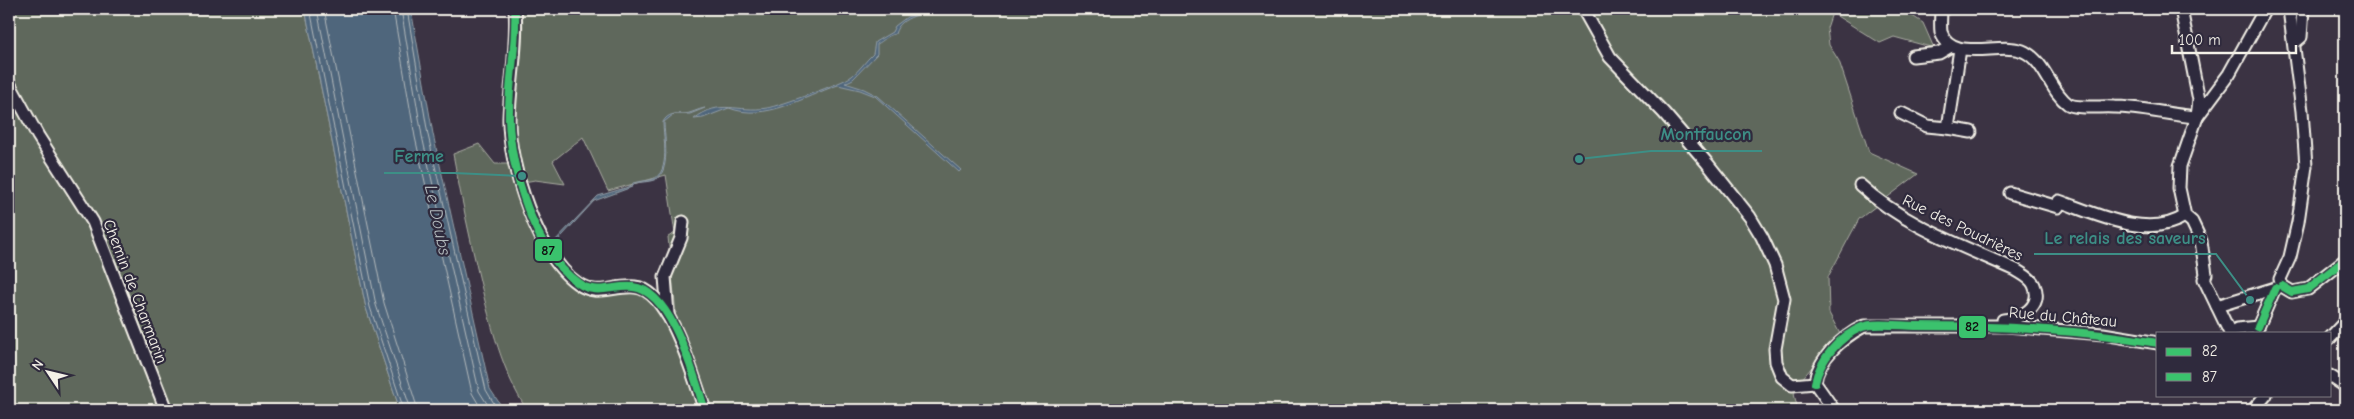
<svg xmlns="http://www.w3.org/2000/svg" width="2354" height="419" font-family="'Comic Neue',sans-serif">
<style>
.green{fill:#5f685c;stroke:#aaaca2;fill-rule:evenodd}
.water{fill:#50667b;stroke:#929ea7}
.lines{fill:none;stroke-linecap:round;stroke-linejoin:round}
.shore{stroke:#b2b9bc;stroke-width:1}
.minor-casing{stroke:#f4f1e8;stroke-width:15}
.minor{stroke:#2f2a3d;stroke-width:11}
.bus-1-casing{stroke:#2f2a3d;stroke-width:11}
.bus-2-casing{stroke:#2f2a3d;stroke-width:11}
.bus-1{stroke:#3ac26d;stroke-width:8}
.bus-2{stroke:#3ac26d;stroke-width:8}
.labels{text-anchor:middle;stroke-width:4.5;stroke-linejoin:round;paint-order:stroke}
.street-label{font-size:16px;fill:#f4f1e8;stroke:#2f2a3d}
.water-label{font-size:18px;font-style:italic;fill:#b2b9bc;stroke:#2f2a3d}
.leader{fill:none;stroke:#3d8f86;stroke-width:2}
.callout-dot{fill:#3d8f86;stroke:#2f2a3d;stroke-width:2}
.callout-label{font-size:18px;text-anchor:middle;font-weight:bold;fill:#3d8f86;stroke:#2f2a3d;stroke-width:4.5;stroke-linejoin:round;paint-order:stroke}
.line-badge{stroke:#2f2a3d;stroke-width:2}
.pale-badge-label{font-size:14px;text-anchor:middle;font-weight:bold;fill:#111}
</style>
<rect width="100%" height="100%" fill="#3b3343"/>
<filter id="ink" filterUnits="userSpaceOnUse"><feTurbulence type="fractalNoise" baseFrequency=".02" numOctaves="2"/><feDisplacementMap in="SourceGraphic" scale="10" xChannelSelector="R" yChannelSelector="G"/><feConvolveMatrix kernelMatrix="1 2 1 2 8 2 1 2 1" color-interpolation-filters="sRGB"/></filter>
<g filter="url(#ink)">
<g class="green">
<polygon points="9,9 305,9 366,308 400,410 9,410"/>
<path d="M515 9H627L630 14 640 9H1902L1923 23 1934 48 1894 37 1880 43 1832 13 1827 28 1829 45 1839 61 1869 152 1918 174 1859 219 1828 277 1829 313 1840 334 1801 380 1794 394 1798 410H527C502 372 491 325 480 281 470 239 461 197 453 154L479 144 495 164H516L511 142ZM583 137 608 191 666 175 675 233 668 237 676 313 662 320C645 293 639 287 606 294 599 296 589 297 583 294 578 292 572 285 568 281 539 254 529 220 518 183L535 180 565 184 553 161Z"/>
</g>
<g class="water">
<polygon points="305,9 411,9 433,134 490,389 504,410 400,410 366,308"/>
<path d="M933 9H941C925 14 900 15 895 34 887 35 884 41 877 44V54L853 79 845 83 864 89 878 96 961 170 959 172 875 96 860 90 838 85C803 97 766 122 729 108L703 118 694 119C720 98 738 113 767 108 779 106 843 83 852 76 860 70 866 60 873 54L875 42 892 32 895 26 907 17Z"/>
<path d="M705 108 690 114H674L664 122C664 137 672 173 654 180 649 182 640 182 635 183L632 187 594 201 552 247 551 245 598 196 632 186 633 183C639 181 648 181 653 179 671 172 663 137 663 122 668 113 675 114 684 114 690 114 698 109 705 108Z"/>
</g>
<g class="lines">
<g class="shore">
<polyline points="310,9 370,307 404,410"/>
<polyline points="317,9 376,305 411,410"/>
<polyline points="324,9 384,303 418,410"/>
<polyline points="393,9 415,137 472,393 482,410"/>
<polyline points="401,9 422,136 479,391 491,410"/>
<polyline points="407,9 428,135 486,390 498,410"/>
</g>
<g class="minor-casing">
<g id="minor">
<path d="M515 9C518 45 510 82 509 118 508 164 538 256 577 283 598 298 612 285 635 287 671 290 694 380 705 410"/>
<polyline points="1583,9 1610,57 1664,113 1707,163 1750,217 1762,237 1775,265 1784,299 1775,349 1776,362 1782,377 1792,385 1815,383"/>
<path d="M1941 9C1941 16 1940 25 1941 32 1951 64 2003 40 2025 52 2046 63 2050 91 2068 104 2075 109 2104 106 2114 107 2142 107 2169 115 2197 117"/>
<polyline points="2181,9 2199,100 2197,117 2180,166 2179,188 2185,216 2192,222 2201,241 2206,274 2204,279 2230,333"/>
<polyline points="2294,43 2301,37 2303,9"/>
<polyline points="1913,56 1939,53 1951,46"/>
<polyline points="9,83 38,136 93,222 166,410"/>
<polyline points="1901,113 1927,126 1948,128 1960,49"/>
<polyline points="2197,117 2229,74 2265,9"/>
<polyline points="1948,128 1971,132"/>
<path d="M1860 185C1903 225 1963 246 2016 270 2022 274 2031 278 2034 285 2044 307 2020 319 2003 320"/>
<path d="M2010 193 2058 207 2059 201C2096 214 2148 240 2185 216"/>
<polyline points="2282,286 2280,279 2290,257 2298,222 2306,166 2302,111 2289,9"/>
<polyline points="2282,286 2292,292 2308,289 2345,260"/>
<polyline points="2217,306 2282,286"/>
<polyline points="668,314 665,277 681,238 683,222"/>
<polyline points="2258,327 2275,288"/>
<polyline points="2230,333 2237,329 2258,327"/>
<polyline points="2330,338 2345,322"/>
<polyline points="2330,376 2345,386"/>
<path d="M1815 383C1817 359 1843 337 1864 326H2006L2103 334 2158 343"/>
<polyline points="1815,383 1834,410"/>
<polyline points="2253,410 2266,395"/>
</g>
</g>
<use href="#minor" class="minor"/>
<g class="bus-1-casing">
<g id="bus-1">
<polyline points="2282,286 2292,292 2308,289 2345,260"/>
<polyline points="2258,327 2275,288"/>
<path d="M1815 383C1820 359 1840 336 1862 327 1873 322 1902 326 1915 326 1999 326 2075 329 2158 343"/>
</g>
</g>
<g class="bus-2-casing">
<path id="bus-2" d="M515 9C517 46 508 82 509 119 510 169 535 253 578 283 596 296 613 285 633 287 673 291 694 378 705 410"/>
</g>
<use href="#bus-1" class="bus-1"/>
<use href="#bus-2" class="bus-2"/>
</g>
</g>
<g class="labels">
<g class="street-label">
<text transform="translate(1963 227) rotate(26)" y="6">Rue des Poudrières</text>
<text transform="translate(136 291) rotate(69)" y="6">Chemin de Charmarin</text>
<text transform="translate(2063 316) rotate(5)" y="6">Rue du Château</text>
</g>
<g class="water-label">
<text transform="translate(438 220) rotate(78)" y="6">Le Doubs</text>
</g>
</g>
<path class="leader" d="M1579 159L1651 151H1762M522 176L454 173H384M2250 300L2216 254H2034"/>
<g class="callout-dot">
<circle cx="1579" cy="159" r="5"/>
<circle cx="522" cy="176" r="5"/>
<circle cx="2250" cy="300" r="5"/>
</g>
<g class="callout-label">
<text x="1706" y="140">Montfaucon</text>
<text x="419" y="162">Ferme</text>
<text x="2125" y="244">Le relais des saveurs</text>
</g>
<g class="line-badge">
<rect x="534" y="238" width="29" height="24" rx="5" fill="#3ac26d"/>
<rect x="1958" y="315" width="29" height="24" rx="5" fill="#3ac26d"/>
</g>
<g class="pale-badge-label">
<text x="548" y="255">87</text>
<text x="1972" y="331">82</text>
</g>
<rect width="2354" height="419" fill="none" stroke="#2f2a3d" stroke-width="30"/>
<rect x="15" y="15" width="2324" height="389" fill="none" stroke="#f4f1e8" stroke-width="2" filter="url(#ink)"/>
<rect x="2156" y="332" width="175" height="65" fill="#2f2a3d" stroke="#7e7a81"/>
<rect x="2166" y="348" width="25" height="8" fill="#3ac26d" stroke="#7e7a81"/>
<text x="2202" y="356" font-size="15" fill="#f4f1e8">82</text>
<rect x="2166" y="373" width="25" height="8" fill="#3ac26d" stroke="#7e7a81"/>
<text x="2202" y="382" font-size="15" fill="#f4f1e8">87</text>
<g transform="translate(48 372) rotate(305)" stroke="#2f2a3d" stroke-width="4" paint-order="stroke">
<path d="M0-4L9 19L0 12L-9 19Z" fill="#f4f1e8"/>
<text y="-8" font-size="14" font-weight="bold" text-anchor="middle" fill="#f4f1e8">N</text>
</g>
<path d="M2172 45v8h124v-8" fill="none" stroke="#f4f1e8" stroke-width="2.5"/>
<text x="2179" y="45" font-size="15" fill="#f4f1e8" stroke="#2f2a3d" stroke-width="4" paint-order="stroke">100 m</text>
</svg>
